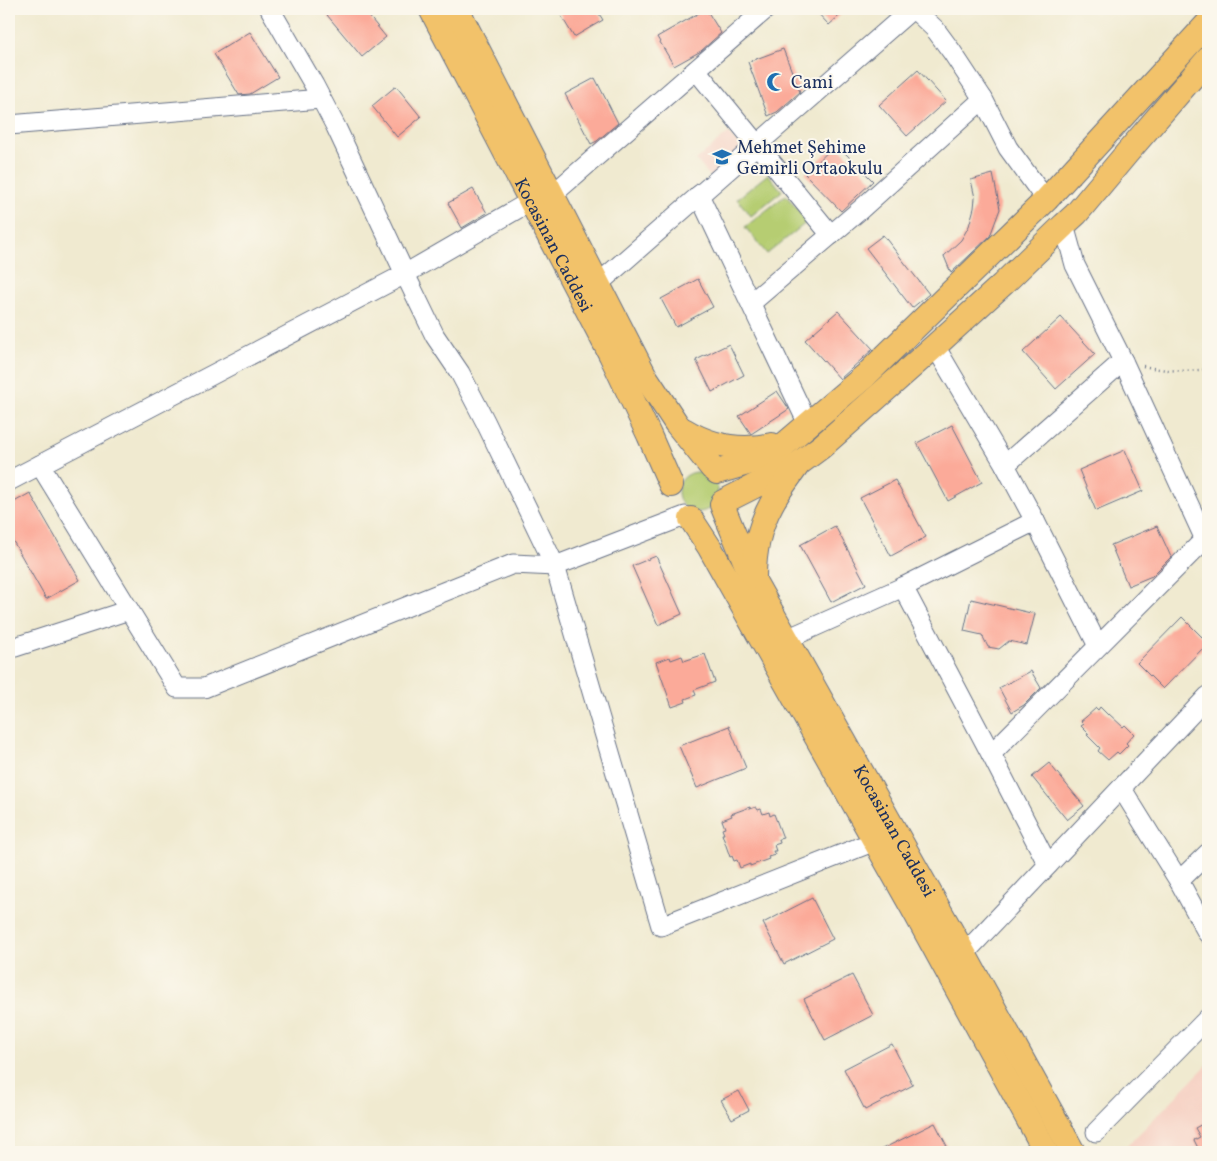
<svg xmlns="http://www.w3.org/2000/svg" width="1217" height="1161" font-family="Vollkorn,serif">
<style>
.built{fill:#f6d2c4}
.green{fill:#b6cd72;stroke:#687e68}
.building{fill:#fbaa99}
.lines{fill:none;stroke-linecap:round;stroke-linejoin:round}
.minor-casing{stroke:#667086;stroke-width:21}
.major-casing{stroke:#667086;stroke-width:26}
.path{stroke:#667086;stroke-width:2.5;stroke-dasharray:1 4;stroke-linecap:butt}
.minor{stroke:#fff;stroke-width:19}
.major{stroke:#f2c26a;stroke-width:24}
.labels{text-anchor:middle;stroke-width:4;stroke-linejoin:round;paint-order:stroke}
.poi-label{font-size:18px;fill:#1b2f5e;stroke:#fbf7ec;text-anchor:start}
.street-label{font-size:18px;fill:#1b2f5e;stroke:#fbf7ec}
</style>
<rect width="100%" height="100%" fill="#fbf7ec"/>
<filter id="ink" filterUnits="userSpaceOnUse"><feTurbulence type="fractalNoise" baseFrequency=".02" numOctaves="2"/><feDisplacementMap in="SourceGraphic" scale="10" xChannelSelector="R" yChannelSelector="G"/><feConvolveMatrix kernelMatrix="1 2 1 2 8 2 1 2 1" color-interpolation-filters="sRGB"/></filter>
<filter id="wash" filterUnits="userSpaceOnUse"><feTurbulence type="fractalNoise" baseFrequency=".0096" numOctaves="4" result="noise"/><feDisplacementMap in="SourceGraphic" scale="20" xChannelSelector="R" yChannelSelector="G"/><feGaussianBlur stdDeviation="1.12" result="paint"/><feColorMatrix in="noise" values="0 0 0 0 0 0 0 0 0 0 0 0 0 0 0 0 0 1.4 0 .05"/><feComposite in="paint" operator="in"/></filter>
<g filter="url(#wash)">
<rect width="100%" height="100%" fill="#f0ead0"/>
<g class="built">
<polygon points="728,133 747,154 715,182 696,160"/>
<polygon points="1208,1064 1208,1152 1130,1152 1127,1146"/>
</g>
<g class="green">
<polygon points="768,174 782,191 751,216 737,199"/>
<polygon points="786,195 807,222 767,254 745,227"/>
<circle cx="698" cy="492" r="20"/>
</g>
<g id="blocks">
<g class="building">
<polygon points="335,9 363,9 386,37 362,57 327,15"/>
<polygon points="557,9 596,9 603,20 574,37"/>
<polygon points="706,9 721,33 701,51 674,66 657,37"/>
<polygon points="814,9 847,9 829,25"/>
<polygon points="250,32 278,77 250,94 239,95 214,54"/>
<polygon points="783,49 800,92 777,112 768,116 748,62"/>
<polygon points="918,70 946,101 907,136 879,105"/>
<polygon points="595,78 618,123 597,141 591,144 565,94"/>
<polygon points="396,86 421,117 397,137 372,106"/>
<polygon points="836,144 873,181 841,211 805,174"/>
<polygon points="993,174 1000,209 990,236 951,273 944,256 961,240 969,226 974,208 975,198 971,180"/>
<polygon points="473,189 487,213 462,228 448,203"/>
<polygon points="883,235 929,294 912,308 866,248"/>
<polygon points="698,279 713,307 676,327 661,299"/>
<polygon points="838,311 873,349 840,379 805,340"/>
<polygon points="1061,317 1095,354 1056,389 1023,352"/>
<polygon points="729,344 744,375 712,392 696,360"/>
<polygon points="777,391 789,409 751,434 739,416"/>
<polygon points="952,425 982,482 948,501 917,443"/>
<polygon points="1125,450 1143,491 1096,511 1079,470"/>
<polygon points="895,480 926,537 891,556 860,498"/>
<polygon points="30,493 80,580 46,599 9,534 9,505"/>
<polygon points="835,526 866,584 831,602 800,545"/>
<polygon points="1157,526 1171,557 1152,576 1128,586 1111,545"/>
<polygon points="656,556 682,614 658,625 632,566"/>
<polygon points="971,599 1035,614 1027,645 1009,641 999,649 988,647 982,635 964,631"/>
<polygon points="1182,617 1208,643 1163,689 1137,663"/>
<polygon points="705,654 715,682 694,690 696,695 685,699 686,702 672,707 656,662 670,657 671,660 682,656 684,661"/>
<polygon points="1031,671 1041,688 1024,705 1012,712 999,688"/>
<polygon points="1100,707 1108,715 1109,714 1123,727 1125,725 1134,734 1126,743 1128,745 1119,754 1117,752 1108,760 1098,751 1100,748 1087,735 1089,734 1081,726 1084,724 1081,721 1086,717 1096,708 1098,710"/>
<polygon points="729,726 746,768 697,788 679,746"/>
<polygon points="1049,763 1084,806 1067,820 1032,777"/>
<polygon points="750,807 750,809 756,807 758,810 761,809 763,814 769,812 770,816 774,814 783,838 779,839 780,843 774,845 776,851 773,851 775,855 768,857 769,859 750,866 750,864 740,868 737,860 734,861 732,856 730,857 722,834 724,834 722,829 725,828 722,820 732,816 731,814"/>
<polygon points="812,898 833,939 784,964 763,923"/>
<polygon points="852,975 873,1015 825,1040 804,999"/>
<polygon points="892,1044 913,1085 865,1110 844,1069"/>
<polygon points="739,1091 749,1110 732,1119 721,1100"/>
<polygon points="1208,1121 1208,1152 1200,1152 1194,1140 1200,1137 1195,1128"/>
<polygon points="935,1123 950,1152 876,1152"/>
</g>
</g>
</g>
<g filter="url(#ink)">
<use href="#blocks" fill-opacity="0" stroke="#667086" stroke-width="1"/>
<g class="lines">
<g class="minor-casing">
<g id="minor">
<polyline points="270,9 314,85 336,127 405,274 435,336 460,373 485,421 555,566 661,926 875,841"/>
<polyline points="914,9 935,29 952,52 983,99 1008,148 1046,200"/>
<polyline points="696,70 831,235"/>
<polyline points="9,125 321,99"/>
<polyline points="552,195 766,9"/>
<polyline points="699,195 808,424"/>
<polyline points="1064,225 1075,265 1123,361 1208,546"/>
<polyline points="598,284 912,9"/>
<polyline points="751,303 860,210 983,99"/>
<polyline points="40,465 177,688 204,688 513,564 555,566 685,516"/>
<polyline points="1005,465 1123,361"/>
<polyline points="9,481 405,274 531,201"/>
<polyline points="1035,521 1098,646"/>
<polyline points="903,587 991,754 1048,865"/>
<polyline points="787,639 903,587 1035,521 1005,465 935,346"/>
<polyline points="9,649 129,610"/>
<polyline points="991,754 1205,539"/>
<polyline points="1122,789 1179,881 1208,934"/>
<polyline points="1179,881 1208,853"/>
<polyline points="964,954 1208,696"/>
<polyline points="1096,1132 1208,1018"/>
</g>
</g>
<g class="major-casing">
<g id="major">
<path id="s1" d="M431 9 611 355 649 435 671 485"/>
<polyline points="457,9 645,376 676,423 712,468"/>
<path d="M684 430C712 447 740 452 772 445"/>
<polyline points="717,472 758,460 778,450 865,376 1046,200 1208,23"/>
<polyline points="723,502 798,464 821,447 935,346 1003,284 1064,225 1076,214 1127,153 1208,59"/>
<path id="s2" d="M722 505 745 561 754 581 964 954 1073 1152"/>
<polyline points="691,519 710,548 915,912 1046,1152"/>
<path d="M754 577C754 552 759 527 771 505 778 491 788 479 797 466"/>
</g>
</g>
<path class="path" d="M1143 366C1165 371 1186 372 1208 369"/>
<use href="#minor" class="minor"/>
<use href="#major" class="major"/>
</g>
</g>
<defs>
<g id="mosque-bare" transform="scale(1.5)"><path d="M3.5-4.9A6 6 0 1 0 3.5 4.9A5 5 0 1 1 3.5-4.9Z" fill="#1f6fb2" stroke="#fbf7ec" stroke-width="2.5" paint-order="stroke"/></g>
<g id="school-bare" transform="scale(1.5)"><path d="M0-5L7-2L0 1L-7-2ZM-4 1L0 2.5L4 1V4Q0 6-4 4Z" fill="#1f6fb2" stroke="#fbf7ec" stroke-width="2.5" paint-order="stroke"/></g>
</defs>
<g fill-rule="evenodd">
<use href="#mosque-bare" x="776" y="82"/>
<use href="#school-bare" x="722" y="157"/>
</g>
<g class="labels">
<g class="poi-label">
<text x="791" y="88">Cami</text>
<text x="737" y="153">Mehmet Şehime<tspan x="737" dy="21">Gemirli Ortaokulu</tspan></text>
</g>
<g class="street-label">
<text dy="6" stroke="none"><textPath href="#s1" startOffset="266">Kocasinan Caddesi</textPath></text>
<text dy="6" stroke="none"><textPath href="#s2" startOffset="369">Kocasinan Caddesi</textPath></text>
</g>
</g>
<rect width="1217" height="1161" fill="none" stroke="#fbf7ec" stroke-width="30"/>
</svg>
